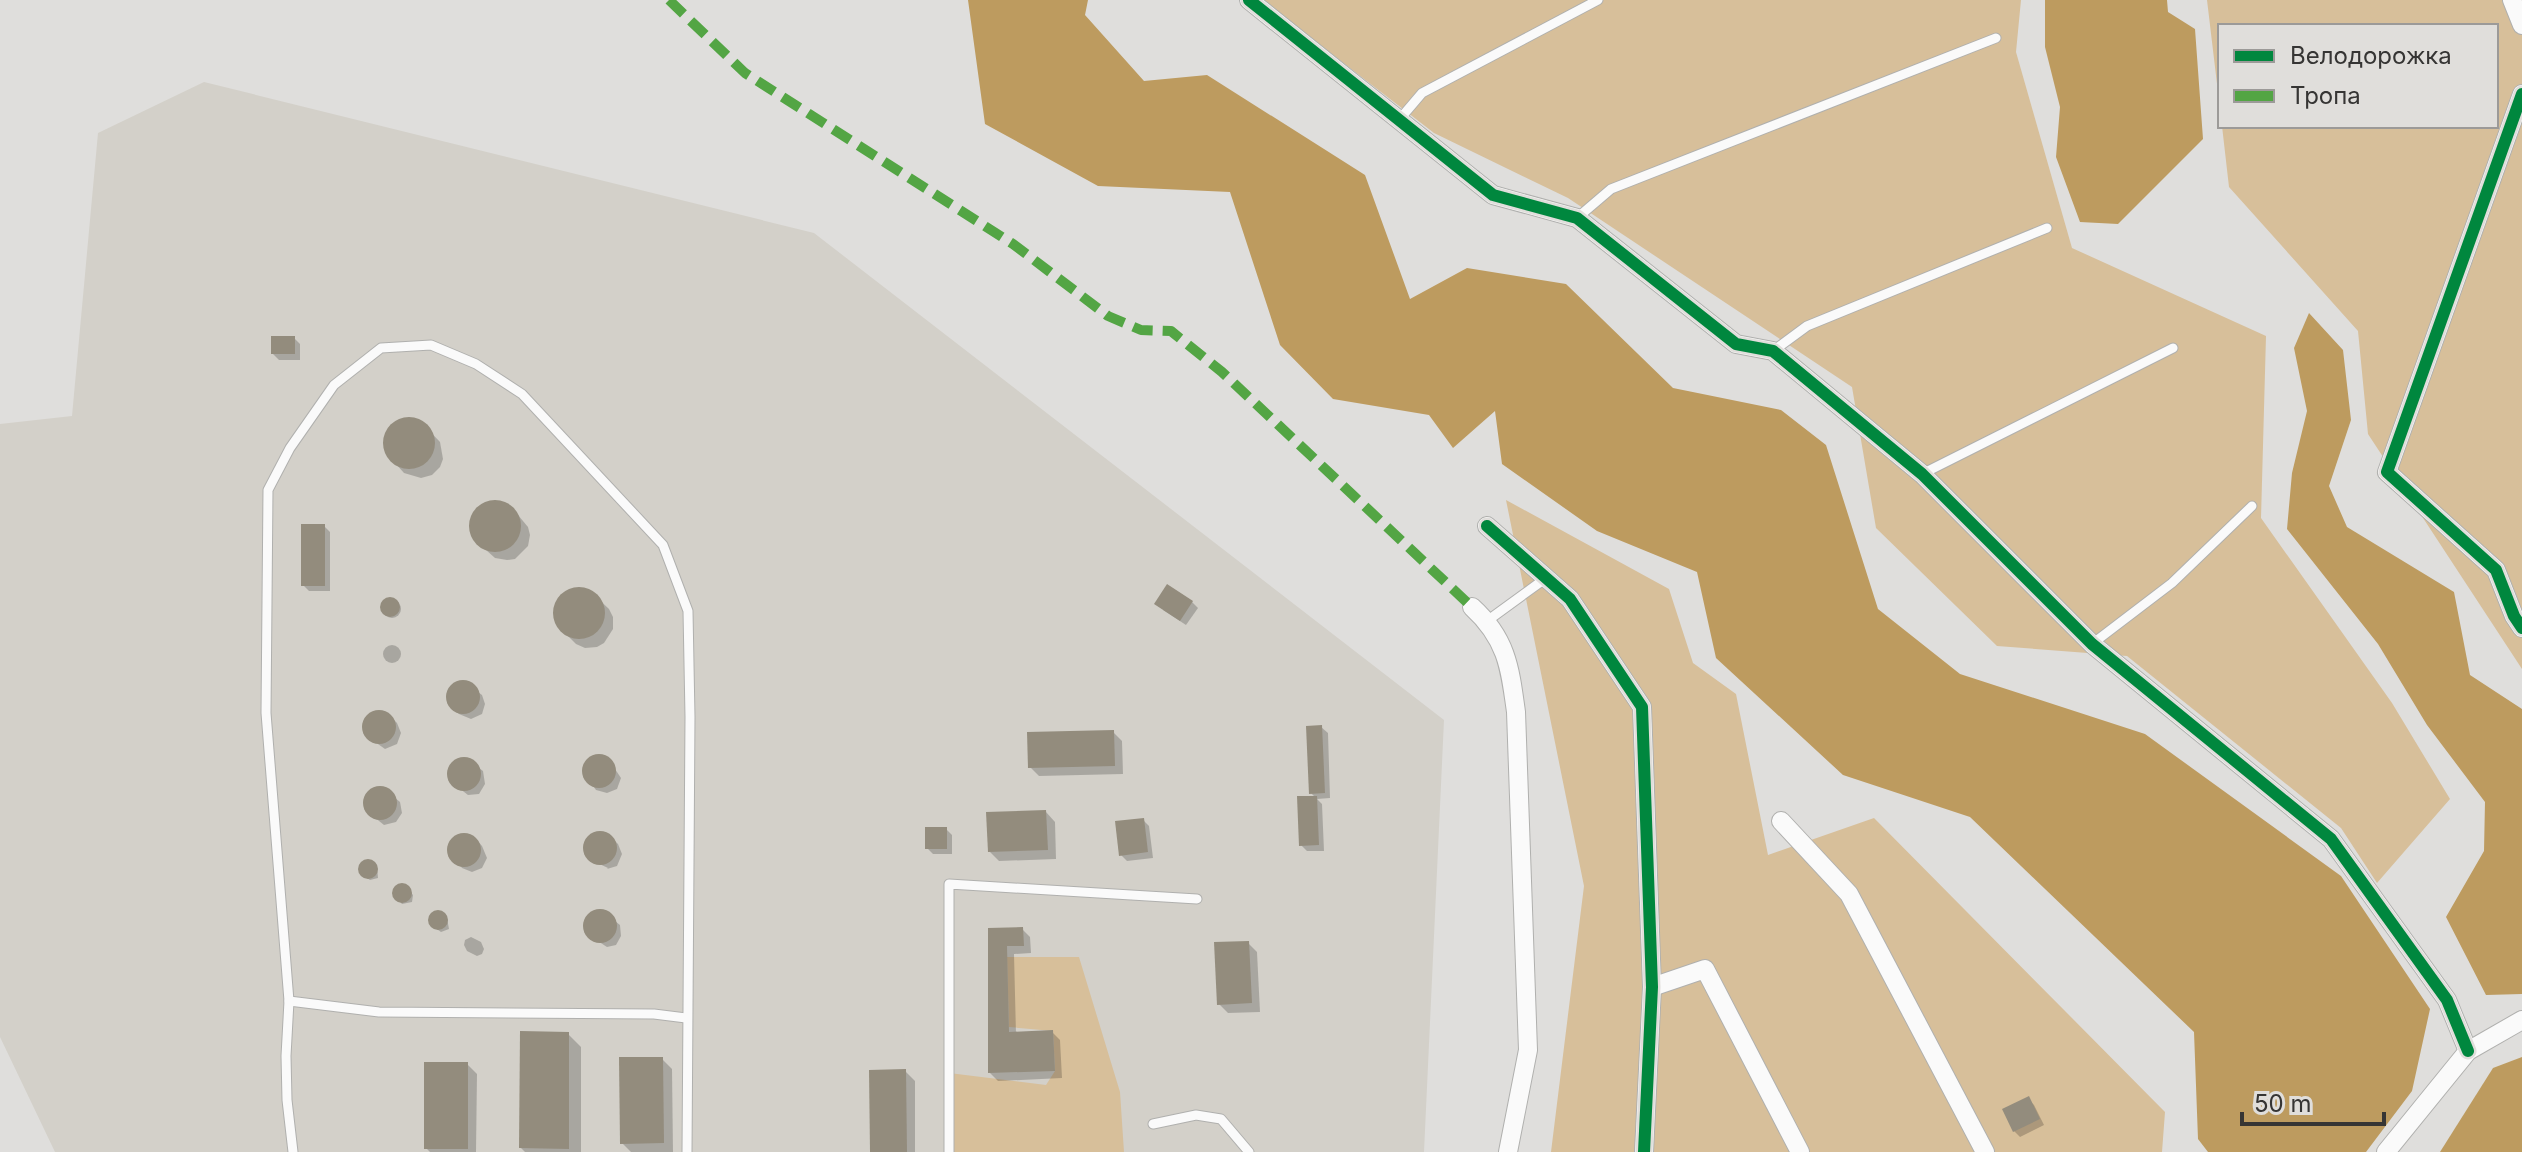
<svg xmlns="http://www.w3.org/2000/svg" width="2522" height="1152" font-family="Inter,sans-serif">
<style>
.built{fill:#d3d0c9}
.green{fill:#d7bf9a}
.water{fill:#bd9b5f}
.shadow{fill:#0003}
.building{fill:#938c7d}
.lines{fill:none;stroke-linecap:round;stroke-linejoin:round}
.lane-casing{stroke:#b0b0ae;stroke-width:11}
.street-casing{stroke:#b0b0ae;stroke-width:20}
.lane{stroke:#fafafa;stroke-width:9}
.street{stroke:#fafafa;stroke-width:18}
.quiet{stroke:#53a544;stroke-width:10;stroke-dasharray:20 10;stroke-linecap:butt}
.cycleway-casing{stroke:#e0dedb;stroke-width:17}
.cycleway{stroke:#00873e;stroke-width:12}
</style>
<rect width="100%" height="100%" fill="#dfdedc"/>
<polygon class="built" points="204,82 814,233 1444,720 1424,1152 55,1152 0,1037 0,424 72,416 98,133"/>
<g class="green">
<polygon points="1262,0 2021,0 2016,52 2072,248 2266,336 2261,518 2392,703 2450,799 2377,883 2341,828 2127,656 1997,646 1876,528 1852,387 1568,198 1434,133"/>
<polygon points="2207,0 2522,0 2522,669 2368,434 2358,331 2229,187 2222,126 2496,126 2496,26 2220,26 2220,109"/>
<polygon points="1506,500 1669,589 1693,663 1736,694 1768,855 1874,818 2165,1112 2162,1152 1551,1152 1584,886"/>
<polygon points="1007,957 1079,957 1120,1092 1124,1152 949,1152 949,1073 1046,1085 1055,1071 1053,1031 1009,1027"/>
</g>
<g class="water">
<polygon points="968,0 1088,0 1085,15 1144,81 1207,75 1365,175 1410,299 1467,268 1566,284 1673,388 1781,410 1826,445 1878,609 1960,674 2145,734 2341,876 2430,1009 2412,1091 2366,1152 2208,1152 2198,1139 2194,1032 1970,817 1843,775 1716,658 1697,572 1597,531 1502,464 1495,411 1453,448 1429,415 1333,399 1280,345 1230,192 1098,186 985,124"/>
<polygon points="2045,0 2167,0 2168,12 2195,29 2203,139 2118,224 2080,222 2056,157 2060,107 2045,47"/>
<polygon points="2309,313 2343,350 2351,420 2329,486 2347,527 2454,592 2470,675 2522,709 2522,994 2486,995 2446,917 2484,851 2485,802 2427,725 2378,644 2287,529 2292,473 2307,411 2294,348"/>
<polygon points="2522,1057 2522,1152 2440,1152 2493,1068"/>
</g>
<g class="shadow">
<polygon points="294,338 300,344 300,360 279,360 273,354"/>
<polygon points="414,420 422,423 440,442 443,459 440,467 432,475 421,478 404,473 388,455 385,446 386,436 390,428 397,422"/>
<polygon points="497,501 513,509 528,527 530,535 528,546 515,559 507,560 495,558 477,542 472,534 471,525 479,508 486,503"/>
<polygon points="324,526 330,532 330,591 309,591 303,585"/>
<polygon points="573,590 584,590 592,593 609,609 613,617 613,629 604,643 597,647 585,648 576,644 559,627 555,619 555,609 558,600 565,594"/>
<circle cx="392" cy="609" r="9"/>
<polygon points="1192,602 1198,608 1186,625 1163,610"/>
<circle cx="392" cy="654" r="9"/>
<polygon points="464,682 482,695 485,704 482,714 471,719 459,714 452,708 448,697 455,685"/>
<polygon points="378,712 390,716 397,723 401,733 397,744 385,749 368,737 364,726 369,716"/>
<polygon points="1321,727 1328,733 1330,798 1317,799 1322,804 1324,851 1307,851 1301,845 1316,798 1311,793"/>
<polygon points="1113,732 1122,741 1123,774 1039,776 1030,767"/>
<polygon points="598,756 609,760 621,778 617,789 607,793 596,790 584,773 588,762"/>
<polygon points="467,759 483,771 485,784 479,794 468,795 450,781 449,769 455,761"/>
<polygon points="383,788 400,802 402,813 396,822 384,825 368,812 365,800 371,791"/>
<polygon points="1046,812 1055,822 1056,859 999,861 990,852"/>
<polygon points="1143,820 1149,826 1153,858 1127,861 1121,855"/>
<polygon points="946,829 952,835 952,854 933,854 927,848"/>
<polygon points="601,833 611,837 618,844 622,854 617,866 607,869 608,868 591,860 585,847 589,837"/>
<polygon points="463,835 476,839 482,846 487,858 482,868 472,872 462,868 449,851 454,839"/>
<polygon points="366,861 377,867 378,878 370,880 361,874 360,867"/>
<polygon points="399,886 405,886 413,895 412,902 402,904 394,895 394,888"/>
<polygon points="602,911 620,925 621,936 616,945 607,947 587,934 585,923 591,913"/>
<polygon points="436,912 447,918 449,929 441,932 431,925 431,915"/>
<polygon points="1022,929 1030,937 1031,953 1014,954 1016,1034 1052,1032 1060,1040 1062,1078 998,1081 990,1073 990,930"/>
<polygon points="471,937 481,942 484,949 482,954 477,956 467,951 464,945 465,940"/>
<polygon points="1248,943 1257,952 1260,1012 1228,1013 1219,1004"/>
<polygon points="568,1034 581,1047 581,1152 525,1152 521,1148"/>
<polygon points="662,1059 672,1069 673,1152 631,1152 622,1143"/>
<polygon points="467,1064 477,1074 476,1152 430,1152 426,1148"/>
<polygon points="905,1071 915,1081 915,1152 872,1152"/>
<polygon points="2028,1099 2034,1105 2044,1125 2020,1137 2014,1131"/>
</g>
<g class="building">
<rect x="271" y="336" width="24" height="18"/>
<circle cx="409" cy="443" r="26"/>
<circle cx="495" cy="526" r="26"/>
<rect x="301" y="524" width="24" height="62"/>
<polygon points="1167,584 1193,601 1180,621 1154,604"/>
<circle cx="579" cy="613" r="26"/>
<circle cx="390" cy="607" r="10"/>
<circle cx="463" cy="697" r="17"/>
<circle cx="379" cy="727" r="17"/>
<polygon points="1322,725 1325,793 1309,794 1306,726"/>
<polygon points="1114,730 1115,766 1028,768 1027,732"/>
<circle cx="599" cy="771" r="17"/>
<circle cx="464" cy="774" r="17"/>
<circle cx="380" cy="803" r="17"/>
<polygon points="1297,796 1317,796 1319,845 1299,846"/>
<polygon points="1046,810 1048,850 988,852 986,812"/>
<polygon points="1144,818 1148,852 1119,856 1115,821"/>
<rect x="925" y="827" width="22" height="22"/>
<circle cx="600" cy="848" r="17"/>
<circle cx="464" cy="850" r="17"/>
<circle cx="368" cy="869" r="10"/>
<circle cx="402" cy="893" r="10"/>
<circle cx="600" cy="926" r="17"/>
<circle cx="438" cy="920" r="10"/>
<polygon points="1023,927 1024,946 1007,946 1009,1032 1053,1030 1055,1071 988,1073 988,928"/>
<polygon points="1249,941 1252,1003 1217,1005 1214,942"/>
<polygon points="520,1031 569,1032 569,1149 519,1148"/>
<polygon points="619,1057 663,1057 664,1143 620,1144"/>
<rect x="424" y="1062" width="44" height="87"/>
<polygon points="906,1069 907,1152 870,1152 869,1070"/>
<polygon points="2029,1096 2040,1119 2013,1132 2002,1109"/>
</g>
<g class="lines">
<g class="lane-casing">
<g id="lane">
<polyline points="1399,120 1422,93 1598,0"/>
<polyline points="1577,218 1611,189 1996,38"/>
<polyline points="1773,351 1807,326 2047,228"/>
<polyline points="1922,474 2173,348"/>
<polyline points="1487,621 1546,578"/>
<polyline points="2092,644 2172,583 2252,506"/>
<polyline points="289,1001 379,1012 654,1014 686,1018"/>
<polyline points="1153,1124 1196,1115 1221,1119 1249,1152"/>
<polyline points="293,1152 287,1100 286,1056 289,1001 266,713 268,490 290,448 334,385 381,348 431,345 476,364 522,394 663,545 688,611 690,717 687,1152"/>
<polyline points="949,1152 949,884 1197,899"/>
</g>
</g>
<g class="street-casing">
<g id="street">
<polyline points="1249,0 1493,195 1577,218 1736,344 1773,351 1922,474 2092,644 2331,839 2447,1000 2468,1051"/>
<polyline points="2512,0 2522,25"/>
<polyline points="2522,94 2387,472 2496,570 2514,616 2522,628"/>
<polyline points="1487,526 1570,599 1642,707 1652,987 1644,1152"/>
<path d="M1472 607C1507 639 1510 668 1516 712L1528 1050 1508 1152"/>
<polyline points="1781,821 1849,894 1985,1152"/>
<polyline points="1652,987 1705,969 1800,1152"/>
<polyline points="2386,1152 2468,1051 2522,1020"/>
</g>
</g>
<use href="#lane" class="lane"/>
<use href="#street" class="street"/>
<polyline class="quiet" points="669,0 745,73 1013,244 1108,316 1141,330 1171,331 1222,372 1472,607"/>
<g class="cycleway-casing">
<g id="cycleway">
<polyline points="1249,0 1493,195 1577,218 1736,344 1773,351 1922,474 2092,644 2331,839 2447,1000 2468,1051"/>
<polyline points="2522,94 2387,472 2496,570 2514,616 2522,628"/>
<polyline points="1487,526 1570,599 1642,707 1652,987 1644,1152"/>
</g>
</g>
<use href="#cycleway" class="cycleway"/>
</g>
<rect x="2218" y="24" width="280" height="104" fill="#e0dedb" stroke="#9c9a98" stroke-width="2"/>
<rect x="2234" y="50" width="40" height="12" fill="#00873e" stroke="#9c9a98" stroke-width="2"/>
<text x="2290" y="64" font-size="24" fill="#363534">Велодорожка</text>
<rect x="2234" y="90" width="40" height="12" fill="#53a544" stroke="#9c9a98" stroke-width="2"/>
<text x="2290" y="104" font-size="24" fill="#363534">Тропа</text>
<path d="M2242 1112v12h142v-12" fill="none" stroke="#363534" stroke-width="4"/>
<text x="2254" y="1112" font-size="24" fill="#363534" stroke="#e0dedb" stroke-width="6" paint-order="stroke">50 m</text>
</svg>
